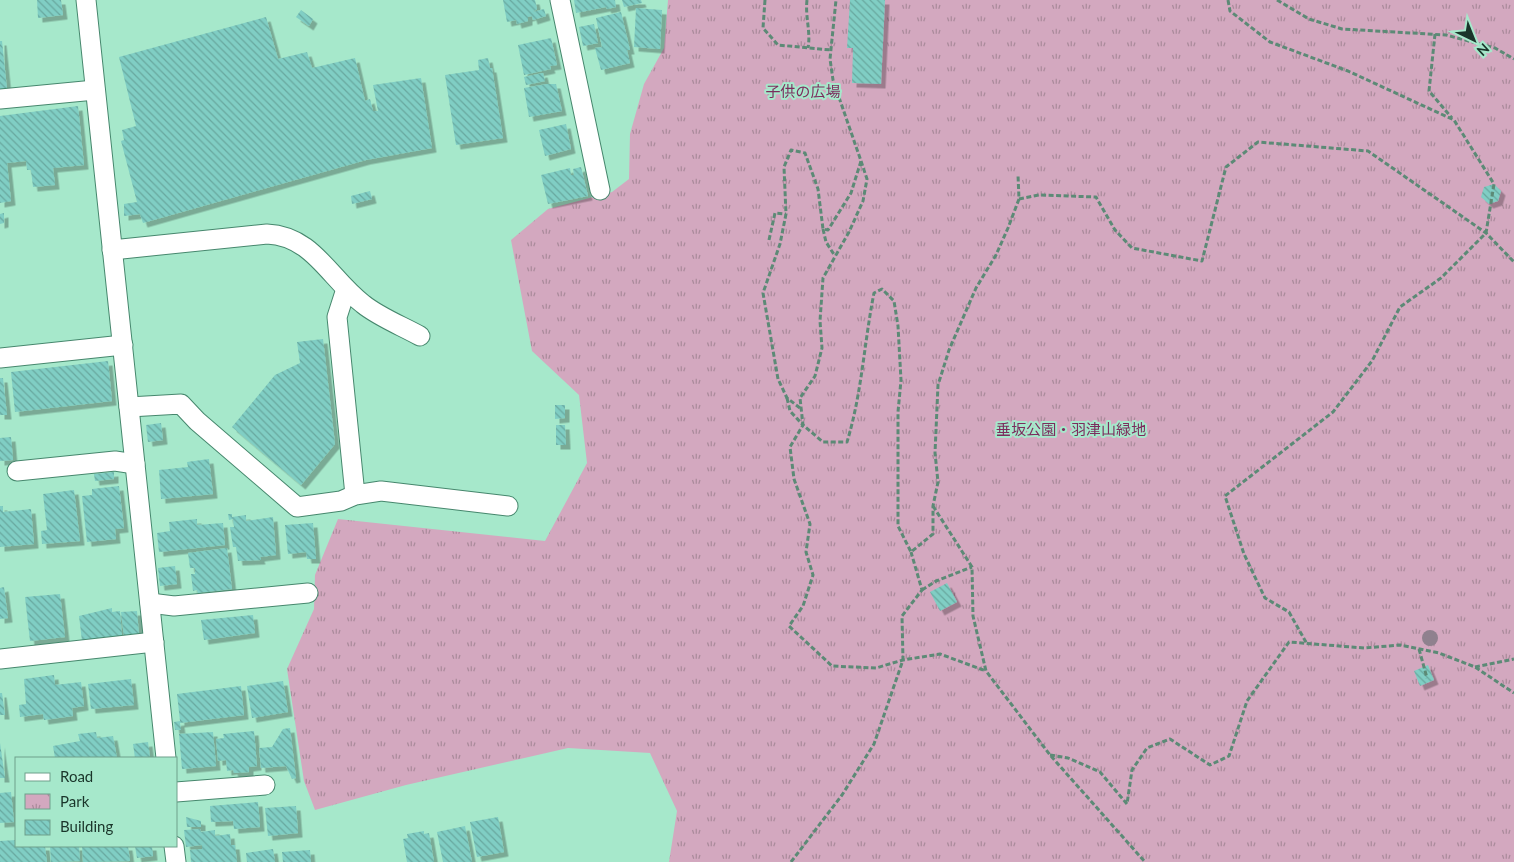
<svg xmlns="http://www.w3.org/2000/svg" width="1514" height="862" font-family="Lato,'Noto Sans JP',sans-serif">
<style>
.park{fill:url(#park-tufts)}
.building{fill:url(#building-back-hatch);filter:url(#shadow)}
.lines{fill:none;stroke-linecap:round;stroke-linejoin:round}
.minor-casing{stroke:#46876d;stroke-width:21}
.path{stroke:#5c8a76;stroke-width:3;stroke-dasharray:5 2.5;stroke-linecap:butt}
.minor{stroke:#fff;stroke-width:19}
.tree{fill:#8f818e}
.labels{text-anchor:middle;stroke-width:4;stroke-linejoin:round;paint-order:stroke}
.park-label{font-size:15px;fill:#7c2c5d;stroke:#a6e8cb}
</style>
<defs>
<pattern id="park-tufts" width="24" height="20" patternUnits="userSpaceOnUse" patternTransform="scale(1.25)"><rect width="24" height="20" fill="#d3a8bf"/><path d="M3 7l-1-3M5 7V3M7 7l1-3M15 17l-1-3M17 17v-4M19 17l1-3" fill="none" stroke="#aa8a9b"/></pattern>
<pattern id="building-back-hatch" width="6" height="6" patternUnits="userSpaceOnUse" patternTransform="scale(1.25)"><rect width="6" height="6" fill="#80cec4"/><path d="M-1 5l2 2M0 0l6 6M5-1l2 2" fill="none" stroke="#68a89f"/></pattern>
<filter id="shadow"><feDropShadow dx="4.5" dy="4.5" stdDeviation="0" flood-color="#0004"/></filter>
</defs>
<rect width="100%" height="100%" fill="#a6e8cb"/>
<polygon class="park" points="668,0 1514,0 1514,862 669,862 677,811 650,753 568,748 406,785 315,810 304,781 287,669 314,609 315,575 338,519 545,541 587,463 579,395 532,351 511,240 548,209 612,192 629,179 630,134 644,84 664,48"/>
<g class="building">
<polygon points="37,0 61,0 63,15 38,18"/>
<polygon points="503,0 535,0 537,9 533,12 544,9 546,16 533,20 532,16 528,17 528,21 517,24 516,20 507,22"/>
<polygon points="574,0 615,0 616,7 607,9 606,7 576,13"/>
<polygon points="622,0 641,0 642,3 624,7"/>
<polygon points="850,0 885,0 881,84 852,83 853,48 847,48"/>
<polygon points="636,8 662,10 660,49 634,47"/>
<polygon points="301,10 313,19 309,26 296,17"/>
<polygon points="621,12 630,50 627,50 630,63 601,70 595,48 602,47 596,18"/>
<polygon points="266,17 278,59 307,52 312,68 355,58 365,101 370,99 373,111 378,111 373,85 421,78 432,148 366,160 143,223 140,214 124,216 124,204 137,202 121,141 124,140 122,130 136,126 119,57"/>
<polygon points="594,24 598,43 583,46 579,27"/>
<polygon points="551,38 557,65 550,66 551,69 524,75 518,45"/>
<polygon points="0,41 2,41 7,89 0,89"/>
<polygon points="488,58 490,68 492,68 503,138 456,145 445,75 479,70 478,60"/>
<polygon points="543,73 545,81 526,85 524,77"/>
<polygon points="547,84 556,84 562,111 529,117 524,88"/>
<polygon points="78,106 84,165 53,168 55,185 33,187 31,170 27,170 26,161 7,163 11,201 0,203 0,116"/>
<polygon points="566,124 571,149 545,156 539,130"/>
<polygon points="581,167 588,196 548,204 541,175 570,168 571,175 574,175 573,169"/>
<polygon points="1494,184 1501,191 1498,201 1489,204 1481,197 1484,187"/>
<polygon points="370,191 372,199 352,204 351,196"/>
<polygon points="4,213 4,223 0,224 0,214"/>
<polygon points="323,339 335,444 301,485 232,427 275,375 300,363 297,342"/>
<polygon points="108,361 112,401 15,412 11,372"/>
<polygon points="0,378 3,378 7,415 0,415"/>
<polygon points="555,405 565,405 565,418 555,419"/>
<polygon points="161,423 163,440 148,442 146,425"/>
<polygon points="556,425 565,425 566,445 556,445"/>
<polygon points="11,437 13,460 0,461 0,438"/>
<polygon points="209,459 213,494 161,499 159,470 188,467 187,462"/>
<polygon points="114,472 114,479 95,481 94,474"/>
<polygon points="119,486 124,528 115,529 116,539 87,542 82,496 92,495 92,489"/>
<polygon points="74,490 80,541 42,544 41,531 47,530 43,494"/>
<polygon points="0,506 3,506 3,512 31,509 34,544 0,547"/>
<polygon points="228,514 232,514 232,517 246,515 246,521 273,517 276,555 260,557 261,560 238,561 236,547 233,547 230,527 234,527 233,519 229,520"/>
<polygon points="197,519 197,525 223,523 225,545 159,552 157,533 170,531 169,522"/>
<polygon points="313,523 316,559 307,559 306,552 288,554 285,525"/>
<polygon points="227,548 232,589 198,593 197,590 193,591 191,574 195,574 195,568 190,568 188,553"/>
<polygon points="175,566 177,584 160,586 158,568"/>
<polygon points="947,583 957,602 940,611 930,592"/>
<polygon points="4,587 8,618 0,619 0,588"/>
<polygon points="60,594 65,637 30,641 25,597"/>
<polygon points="112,608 112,612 120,611 122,636 82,641 79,616"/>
<polygon points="137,611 139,635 124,637 121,612"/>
<polygon points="253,615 255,633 204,640 201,620"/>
<polygon points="1428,665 1434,680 1420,686 1414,671"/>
<polygon points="54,675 55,685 81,682 84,706 72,708 73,716 44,720 43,714 20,717 19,705 26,704 24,679"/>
<polygon points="131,679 134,705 91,709 88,684"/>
<polygon points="283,681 288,712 252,718 247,686"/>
<polygon points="241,686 244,715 180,723 181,730 175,730 174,722 180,721 177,694"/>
<polygon points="0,693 2,693 5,715 0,715"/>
<polygon points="290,728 296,778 292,779 286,766 261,768 259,748 272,747 283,729"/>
<polygon points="254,731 257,766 249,767 249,772 234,773 233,770 227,771 226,760 218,761 216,739 224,738 223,734"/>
<polygon points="96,732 97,738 113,736 117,758 55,758 53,746 80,741 78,734"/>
<polygon points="213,732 216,766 182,769 179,734"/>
<polygon points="148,742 150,758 135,758 133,744"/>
<polygon points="0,743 5,778 0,778"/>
<polygon points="11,792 14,822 0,823 0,793"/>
<polygon points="258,802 260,827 234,829 233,821 211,822 210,806"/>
<polygon points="296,806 298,833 268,836 265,808"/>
<polygon points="186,817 201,821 201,827 187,827"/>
<polygon points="498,817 504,852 477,857 470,822"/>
<polygon points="465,826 472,862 443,862 437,832"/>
<polygon points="200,829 201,832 215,830 215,836 230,834 231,845 235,845 237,862 191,862 190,850 202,849 202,845 186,847 184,830"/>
<polygon points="424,831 424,834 429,833 434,862 407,862 403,839 408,838 407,834"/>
<polygon points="16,840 16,846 45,846 47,862 0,862 0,841"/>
<polygon points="50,846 79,846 80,861 51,862"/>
<polygon points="82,846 128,846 130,861 83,862"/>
<polygon points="135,846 152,846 153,856 137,858"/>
<polygon points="273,849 275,862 247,862 246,853"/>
<polygon points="310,850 311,862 283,862 282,852"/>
</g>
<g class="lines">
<g class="minor-casing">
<g id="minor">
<polyline points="86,0 166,758"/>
<polyline points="560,0 600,190"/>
<polyline points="0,99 95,90"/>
<path d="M112 250 267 234C313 236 329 278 363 304 379 317 402 326 420 336"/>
<polyline points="346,289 337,317 355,495"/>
<polyline points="0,358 123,345"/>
<polyline points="129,407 181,404 197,421 297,507 341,501 355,495 381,491 508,506"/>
<polyline points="17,471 115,461 135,464"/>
<polyline points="150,603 174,606 308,593"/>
<polyline points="0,659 154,642"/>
<polyline points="176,792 265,785"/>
<polyline points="174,846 176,862"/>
</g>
</g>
<g class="path">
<polyline points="765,0 763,28 778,45 831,50"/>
<path d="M807 0C805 17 811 32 808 48"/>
<polyline points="1228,0 1230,11 1270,42 1348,71 1454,120 1494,184 1486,233 1441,278 1400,307 1372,361 1333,412 1225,496 1244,554 1265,598 1289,612 1307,644"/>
<polyline points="1277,0 1309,19 1342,29 1446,35 1495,48 1514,59"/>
<polyline points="1435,34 1429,91 1452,118"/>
<path d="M861 161 867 179 863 201 849 232 823 278 820 321 822 348 815 376 800 398 803 425 823 442H847C862 393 864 343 874 293L882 289 894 301 898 326 901 380 898 412V526L911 552 933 534V506L938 482 935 453 938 385 949 350 976 288 996 255 1008 228 1019 199 1018 175"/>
<polyline points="1019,199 1039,195 1096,197 1115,230 1132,248 1202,261 1226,167 1258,142 1368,151 1486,233 1514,262"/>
<polyline points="823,229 826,242 835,256"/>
<polyline points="769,240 775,213 786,214"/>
<polyline points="787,398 790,411 803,425 790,447 794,479 810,524 806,552 813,575 803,606 789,626 832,666 876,668 903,660 940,654 986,671"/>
<polyline points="800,408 787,398 778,379 763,293 780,244 786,214 784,167 791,150 805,153 818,189 823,229 828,230 851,193 861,161 833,80 830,59 836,0"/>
<polyline points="933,506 972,567 973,616 986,671 1050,755 1145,862"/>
<polyline points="922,590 936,581 972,567"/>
<polyline points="1419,649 1427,678"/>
<polyline points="1475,667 1514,659"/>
<polyline points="1050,755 1068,758 1100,772 1127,804 1132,770 1147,748 1170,739 1210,765 1229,756 1247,701 1289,642 1364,648 1400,645 1439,653 1475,667 1514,693"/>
<polyline points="791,862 842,795 874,744 903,660 902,616 922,590 911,552"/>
</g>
<use href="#minor" class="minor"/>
</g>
<circle class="tree" cx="1430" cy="638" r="8"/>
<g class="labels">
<g class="park-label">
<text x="803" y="97">子供の広場</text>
<text x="1071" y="435">垂坂公園・羽津山緑地</text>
</g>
</g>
<rect x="15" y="757" width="162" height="90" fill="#a6e8cb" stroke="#6ea08b"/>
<rect x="25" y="773" width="25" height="8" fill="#ffffff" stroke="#6ea08b"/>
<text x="60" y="782" font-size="15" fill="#1a352a">Road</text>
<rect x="25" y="794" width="25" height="15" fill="url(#park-tufts)" stroke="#6ea08b"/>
<text x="60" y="807" font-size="15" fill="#1a352a">Park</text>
<rect x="25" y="820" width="25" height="15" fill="url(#building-back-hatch)" stroke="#6ea08b"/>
<text x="60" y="832" font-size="15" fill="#1a352a">Building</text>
<g transform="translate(1474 40) rotate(137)" stroke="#a6e8cb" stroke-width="4" paint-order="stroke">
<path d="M0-4L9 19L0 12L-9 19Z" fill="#1a352a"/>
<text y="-8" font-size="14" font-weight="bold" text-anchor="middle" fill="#1a352a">N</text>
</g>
</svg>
